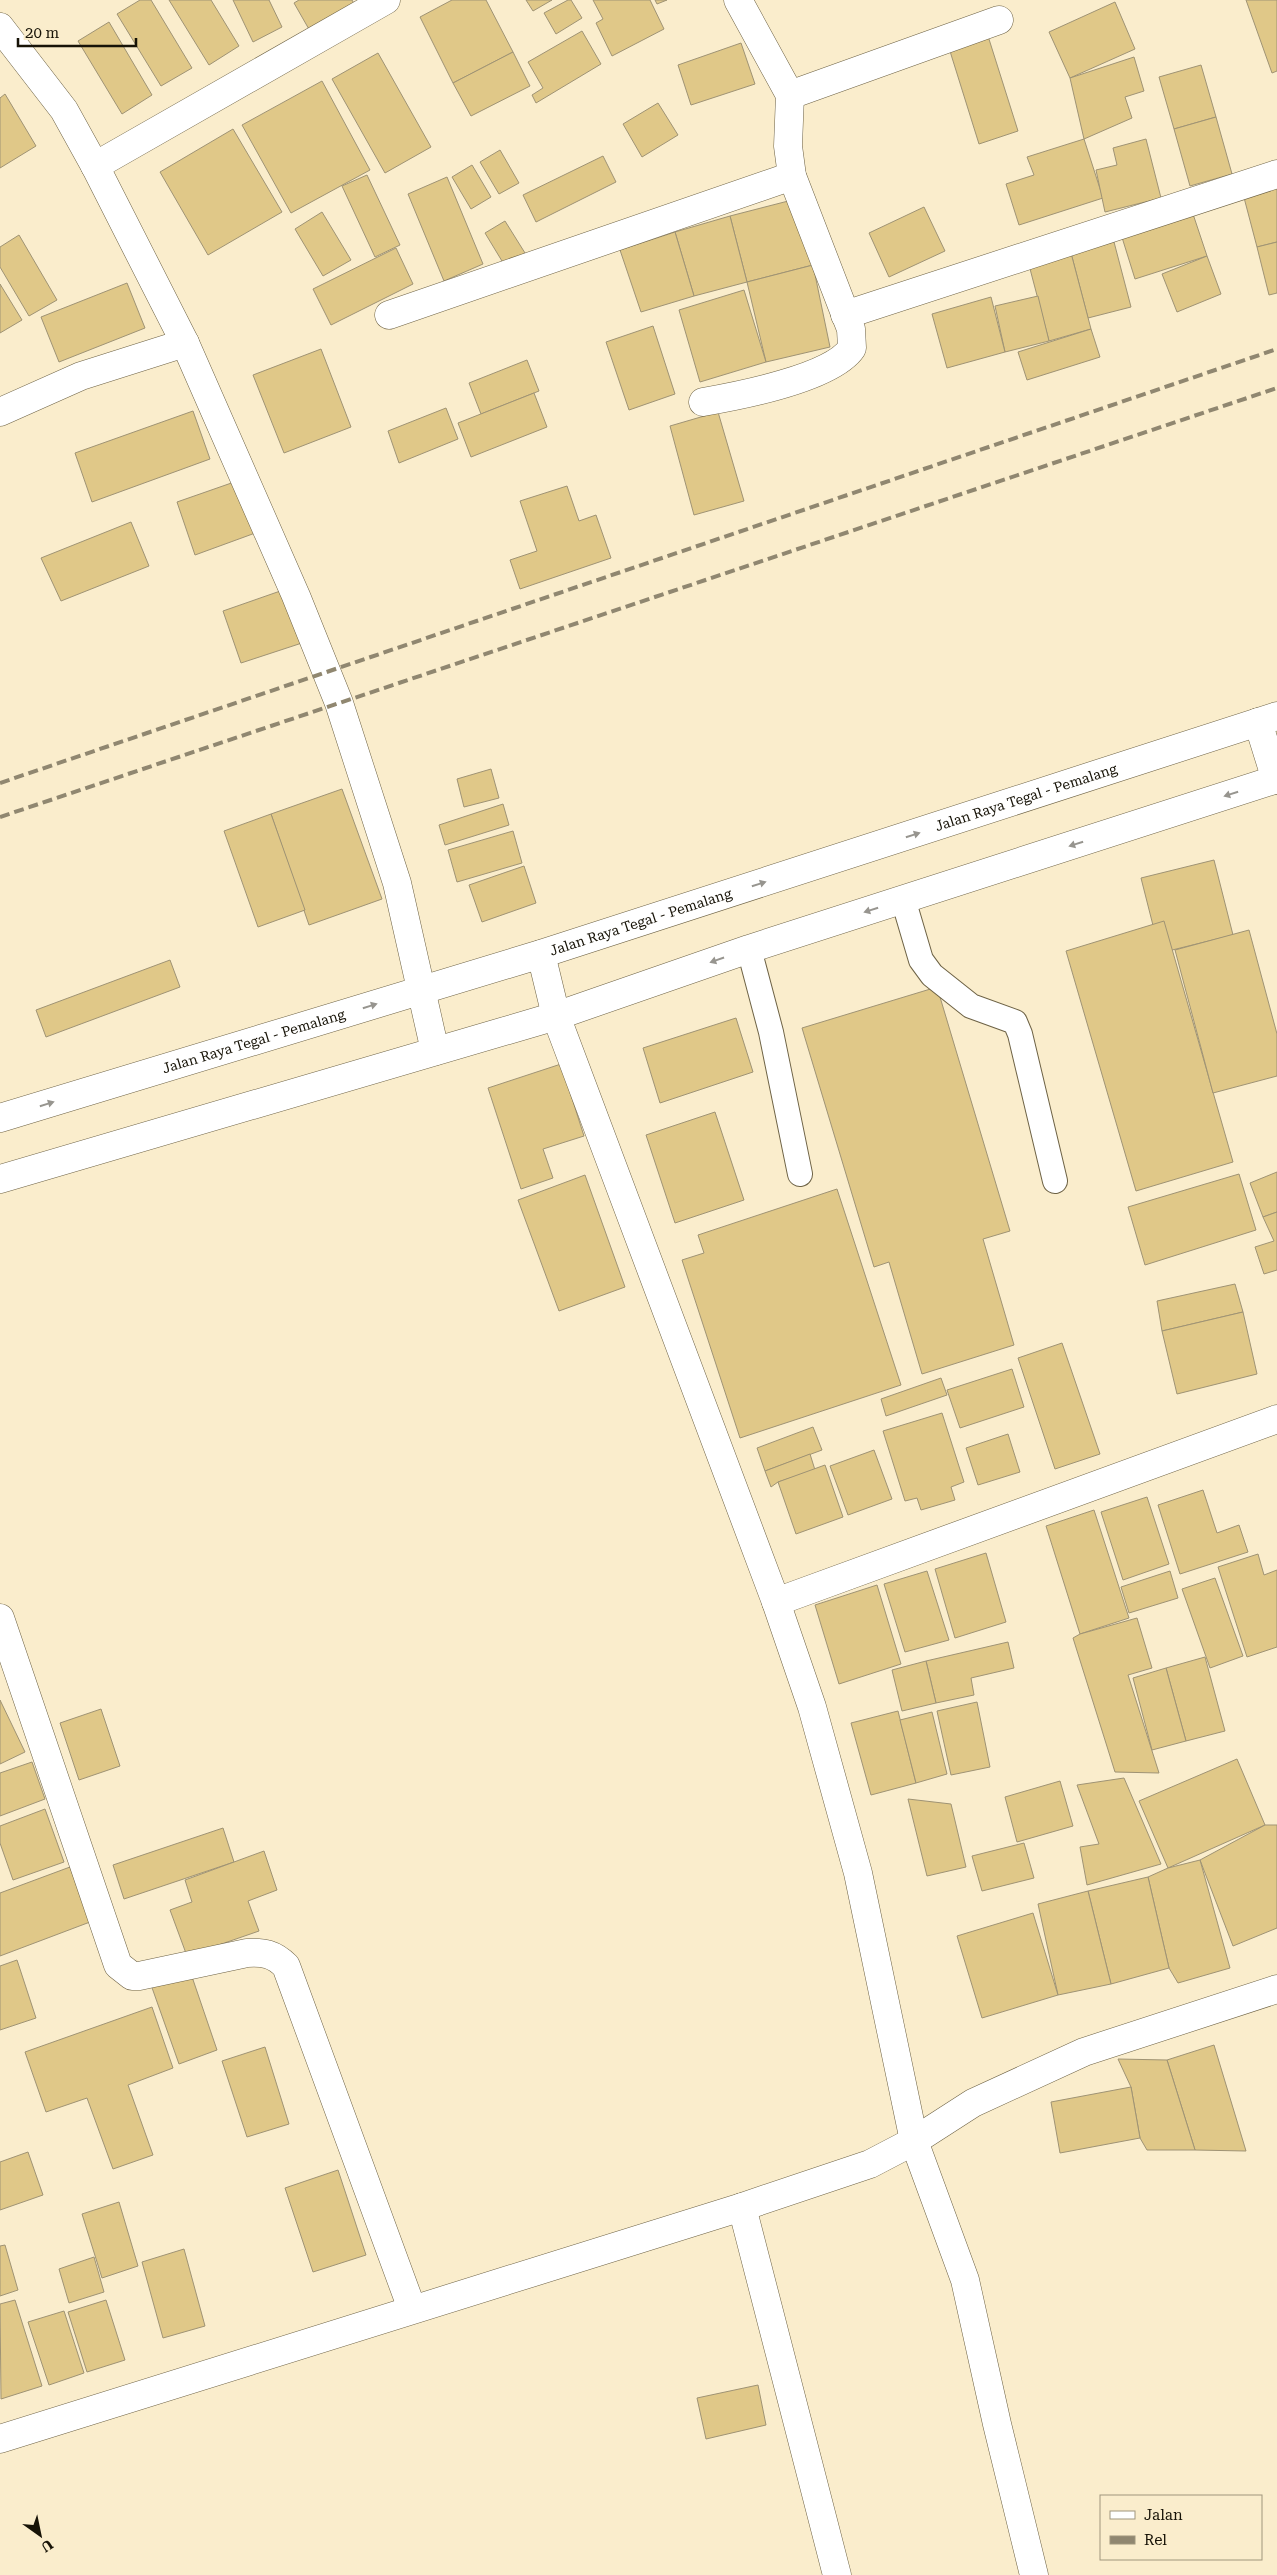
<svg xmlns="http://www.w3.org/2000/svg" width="1277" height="2575" font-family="'Roboto Serif',serif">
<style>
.building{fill:#e0c888;stroke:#9f9374}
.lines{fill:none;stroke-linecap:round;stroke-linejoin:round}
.service-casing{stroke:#6d6245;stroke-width:26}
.minor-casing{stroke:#6d6245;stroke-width:29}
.trunk-casing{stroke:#6d6245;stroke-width:29}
.service{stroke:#fff;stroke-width:24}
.minor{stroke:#fff;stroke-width:28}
.trunk{stroke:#fff;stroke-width:28}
.rail{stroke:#908770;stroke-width:4;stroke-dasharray:10 5;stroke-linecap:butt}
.oneway{fill:#97958f}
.labels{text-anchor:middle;stroke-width:4;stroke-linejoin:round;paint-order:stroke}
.street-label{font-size:14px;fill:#171307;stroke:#faedcc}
</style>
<rect width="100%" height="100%" fill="#faedcc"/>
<g class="building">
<polygon points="140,0 151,0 192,68 161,86 117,14"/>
<polygon points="169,0 211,0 239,46 209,65"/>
<polygon points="233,0 269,0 282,27 253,42"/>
<polygon points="299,0 352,0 359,12 314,38 294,3"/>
<polygon points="452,0 486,0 513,52 453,83 420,17"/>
<polygon points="526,0 552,0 533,11"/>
<polygon points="568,0 571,0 582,18 556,34 544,13"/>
<polygon points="593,0 650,0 664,29 612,56 596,23 603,19"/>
<polygon points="655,0 667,0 657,4"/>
<polygon points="1246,0 1277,0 1277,71 1272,73"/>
<polygon points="1115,2 1135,49 1070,78 1049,32"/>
<polygon points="109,22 152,95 122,114 78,41"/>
<polygon points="582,31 601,64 536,103 532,95 543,88 528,62"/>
<polygon points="988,36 1018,131 979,144 949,48"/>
<polygon points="741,43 755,84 691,105 678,65"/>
<polygon points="513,52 530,86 471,116 453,83"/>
<polygon points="378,53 431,147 385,173 332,79"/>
<polygon points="1134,57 1144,91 1125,97 1132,118 1084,139 1070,78"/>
<polygon points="1201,65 1216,117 1174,129 1159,77"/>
<polygon points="322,81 370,170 291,213 242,125"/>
<polygon points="5,94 36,146 0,168 0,98"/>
<polygon points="658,103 678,135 642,157 623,124"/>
<polygon points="1216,117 1232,174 1190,186 1174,129"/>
<polygon points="233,129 282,212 208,255 160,172"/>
<polygon points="1084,139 1103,198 1019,225 1006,184 1034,175 1027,157"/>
<polygon points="1146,139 1161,198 1105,212 1096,170 1117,165 1113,148"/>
<polygon points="500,150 519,183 499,194 480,162"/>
<polygon points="603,156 616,182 536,222 523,195"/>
<polygon points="472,165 491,197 471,209 452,177"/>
<polygon points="367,175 400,245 375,257 342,186"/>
<polygon points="447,177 483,264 444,281 408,194"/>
<polygon points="1277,182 1277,242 1257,247 1242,190"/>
<polygon points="796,199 813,265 747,282 730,216"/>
<polygon points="924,207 945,251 889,277 869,233"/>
<polygon points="1191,208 1207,256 1135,279 1120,231"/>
<polygon points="322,212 351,260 323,276 295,229"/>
<polygon points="730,216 747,282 694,296 675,232"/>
<polygon points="505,221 525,253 505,266 485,233"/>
<polygon points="675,232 694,296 641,312 620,250"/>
<polygon points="19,235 57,300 29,316 0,267 0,247"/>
<polygon points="1114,242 1131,307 1088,318 1071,253"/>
<polygon points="1277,242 1277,293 1269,295 1257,247"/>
<polygon points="396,248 413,284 331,325 313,289"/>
<polygon points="1071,253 1091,329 1049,341 1029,265"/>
<polygon points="1207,256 1221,294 1177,312 1162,274"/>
<polygon points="813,265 830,347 766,362 747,282"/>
<polygon points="127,283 145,328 59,362 41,317"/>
<polygon points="0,284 22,320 0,333"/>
<polygon points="744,290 766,362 700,382 679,310"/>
<polygon points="1038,296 1049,341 1005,352 995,306"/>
<polygon points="991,297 1005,352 947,368 932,314"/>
<polygon points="653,326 675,394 629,410 606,342"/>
<polygon points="1091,329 1100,357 1027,380 1018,352"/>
<polygon points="321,349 351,427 284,453 253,375"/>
<polygon points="527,360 539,391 481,414 469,383"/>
<polygon points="534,393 547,427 471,457 458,423"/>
<polygon points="446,408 458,439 399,463 388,431"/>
<polygon points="193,411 210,459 92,502 75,453"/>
<polygon points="718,412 744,501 694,515 670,426"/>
<polygon points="240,480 258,532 195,555 177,502"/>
<polygon points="567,486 579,521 596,515 611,558 520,589 510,560 537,551 520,501"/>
<polygon points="131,522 149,566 61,601 41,558"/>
<polygon points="286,589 305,642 241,663 223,611"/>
<polygon points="491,769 499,798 464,807 457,779"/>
<polygon points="342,789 382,899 309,925 271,814"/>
<polygon points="503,804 509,825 445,845 439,825"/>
<polygon points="271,814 305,910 258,927 224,831"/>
<polygon points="513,831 522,863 457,882 448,850"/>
<polygon points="1214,860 1233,935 1160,953 1141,878"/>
<polygon points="524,866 536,903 482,922 469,885"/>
<polygon points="1164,921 1233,1162 1136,1191 1066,951"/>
<polygon points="1249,930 1277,1034 1277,1076 1213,1093 1175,950"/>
<polygon points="170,960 180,987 46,1037 36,1010"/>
<polygon points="937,987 1010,1231 983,1239 1014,1345 922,1374 889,1262 874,1267 802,1028"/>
<polygon points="736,1018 753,1072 660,1103 643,1048"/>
<polygon points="561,1064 584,1136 543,1149 553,1178 521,1189 488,1088"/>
<polygon points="715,1112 744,1200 675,1223 646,1135"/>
<polygon points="1277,1172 1277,1212 1263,1217 1250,1183"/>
<polygon points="1239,1174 1256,1230 1145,1265 1128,1207"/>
<polygon points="585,1175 625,1287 559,1311 518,1200"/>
<polygon points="837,1189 901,1385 740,1438 682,1260 704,1253 698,1235"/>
<polygon points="1277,1212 1277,1270 1264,1274 1255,1247 1274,1241 1263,1217"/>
<polygon points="1235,1284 1243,1312 1162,1331 1157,1301"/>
<polygon points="1243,1312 1257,1374 1177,1394 1162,1331"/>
<polygon points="1062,1343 1100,1454 1055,1469 1018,1358"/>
<polygon points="1012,1369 1024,1407 960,1428 947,1390"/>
<polygon points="941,1378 947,1395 886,1416 881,1399"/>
<polygon points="942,1413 964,1482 951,1487 955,1500 921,1510 917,1498 905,1501 883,1431"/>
<polygon points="813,1427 822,1450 765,1471 757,1448"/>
<polygon points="1008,1434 1020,1472 978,1485 966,1448"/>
<polygon points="874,1450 892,1499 848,1515 830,1466"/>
<polygon points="810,1454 815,1470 778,1482 771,1487 765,1471"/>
<polygon points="825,1465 843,1517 796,1534 778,1482"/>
<polygon points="1203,1490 1217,1533 1239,1525 1248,1552 1180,1574 1158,1505"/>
<polygon points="1147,1497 1169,1564 1123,1580 1101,1512"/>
<polygon points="1094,1510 1129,1618 1080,1634 1046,1526"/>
<polygon points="986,1553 1006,1622 955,1638 935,1569"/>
<polygon points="1258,1554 1264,1575 1277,1570 1277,1647 1247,1657 1218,1567"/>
<polygon points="927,1571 949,1640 905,1652 884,1584"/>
<polygon points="1170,1571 1178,1598 1129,1613 1121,1587"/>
<polygon points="1215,1578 1243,1656 1210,1668 1182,1589"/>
<polygon points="877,1585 901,1664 839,1684 815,1605"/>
<polygon points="1137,1618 1152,1668 1128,1675 1159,1773 1115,1772 1073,1638 1080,1634"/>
<polygon points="1008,1642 1014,1668 971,1678 974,1695 936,1703 926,1661"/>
<polygon points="1205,1657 1225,1731 1186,1741 1166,1668"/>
<polygon points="926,1661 936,1703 902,1711 892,1670"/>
<polygon points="1166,1668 1186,1741 1152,1750 1133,1678"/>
<polygon points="0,1700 25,1752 0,1764"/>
<polygon points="977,1702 990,1767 951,1775 937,1711"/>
<polygon points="101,1709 120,1766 79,1780 60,1723"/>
<polygon points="898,1711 916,1783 871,1795 851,1723"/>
<polygon points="932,1712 947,1774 916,1783 900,1720"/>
<polygon points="1237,1759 1265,1825 1168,1868 1139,1801"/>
<polygon points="32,1762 45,1799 0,1816 0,1773"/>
<polygon points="1124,1778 1161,1864 1087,1885 1080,1847 1099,1844 1077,1785"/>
<polygon points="1060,1781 1073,1826 1017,1842 1005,1797"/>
<polygon points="908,1799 951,1804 966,1867 927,1876"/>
<polygon points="45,1809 64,1862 13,1880 0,1843 0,1826"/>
<polygon points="1265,1825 1277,1825 1277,1928 1233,1946 1200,1860"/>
<polygon points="223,1828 234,1862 124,1899 113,1865"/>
<polygon points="1024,1843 1034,1878 982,1891 972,1856"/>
<polygon points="264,1851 277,1890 248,1901 259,1931 187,1956 170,1910 192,1902 185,1880"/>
<polygon points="1200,1860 1230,1968 1178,1983 1169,1968 1148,1877 1168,1868"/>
<polygon points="70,1867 90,1922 0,1956 0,1893"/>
<polygon points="1148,1877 1169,1968 1111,1984 1088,1891"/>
<polygon points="1088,1891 1111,1984 1058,1995 1038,1904"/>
<polygon points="1033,1913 1058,1995 982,2018 957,1936"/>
<polygon points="17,1960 36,2018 0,2030 0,1966"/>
<polygon points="189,1968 217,2050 179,2064 150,1982"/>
<polygon points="152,2007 173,2068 128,2085 153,2155 113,2169 87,2098 46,2112 25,2052"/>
<polygon points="1214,2045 1246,2151 1195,2150 1167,2060"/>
<polygon points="265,2047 289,2124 247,2137 222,2061"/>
<polygon points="1118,2059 1167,2060 1195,2150 1147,2150 1140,2138 1131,2087"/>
<polygon points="1131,2087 1140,2138 1060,2153 1051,2102"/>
<polygon points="28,2152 43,2195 0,2210 0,2162"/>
<polygon points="338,2170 366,2255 313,2272 285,2188"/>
<polygon points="119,2202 138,2266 102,2278 82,2214"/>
<polygon points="5,2245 18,2290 0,2296 0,2246"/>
<polygon points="184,2249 205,2326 163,2338 142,2262"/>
<polygon points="94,2257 104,2292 69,2303 59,2269"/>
<polygon points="15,2300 42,2386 1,2399 0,2304"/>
<polygon points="106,2300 125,2360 87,2372 68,2312"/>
<polygon points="64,2311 84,2373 49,2385 28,2322"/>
<polygon points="758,2385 766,2425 706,2439 697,2398"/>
</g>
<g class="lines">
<g class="service-casing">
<g id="service">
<polyline points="903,899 921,960 932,975 971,1006 1015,1022 1020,1034 1055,1181"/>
<polyline points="749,949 771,1032 800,1174"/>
</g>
</g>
<g class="minor-casing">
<g id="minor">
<polyline points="0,27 64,110 95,166 185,343 296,596 339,703 397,883 435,1051"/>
<polyline points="790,95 999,20"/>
<polyline points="95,166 386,0"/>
<polyline points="389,315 792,176"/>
<polyline points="845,315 1277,174"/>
<path d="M703 402C738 396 832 378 852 348L851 329 792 176 788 146 790 95 738 0"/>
<polyline points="0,412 81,376 185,343"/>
<polyline points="541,954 556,1016 776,1602 812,1707 858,1873 914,2141 965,2280 997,2424 1034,2575"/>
<polyline points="776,1602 1277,1419"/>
<path d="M0 1618 118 1965 132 1976H139L247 1953C264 1952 274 1954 286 1966L412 2309"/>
<polyline points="742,2207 837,2575"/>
<polyline points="0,2439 742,2207 870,2164 914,2141 973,2103 1084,2052 1277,1989"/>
</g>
</g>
<g class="trunk-casing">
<g id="trunk">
<polyline points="1258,722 1276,780"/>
<path id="s1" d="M0 1118 541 954 1277 716"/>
<polyline points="0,1179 556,1016 749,949 1277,779"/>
</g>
</g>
<use href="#service" class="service"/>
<use href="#minor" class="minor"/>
<use href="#trunk" class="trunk"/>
<g class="rail">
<polyline points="0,783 1277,349"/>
<polyline points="0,817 1277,388"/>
</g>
</g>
<defs><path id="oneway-solid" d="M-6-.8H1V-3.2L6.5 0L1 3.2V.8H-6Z" transform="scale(1.25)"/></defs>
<g class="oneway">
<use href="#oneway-solid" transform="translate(1231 794) rotate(162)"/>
<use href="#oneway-solid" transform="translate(913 835) rotate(-18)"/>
<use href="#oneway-solid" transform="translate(1076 844) rotate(162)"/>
<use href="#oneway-solid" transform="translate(759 884) rotate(-18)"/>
<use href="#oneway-solid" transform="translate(871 910) rotate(162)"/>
<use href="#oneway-solid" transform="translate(717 960) rotate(161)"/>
<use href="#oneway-solid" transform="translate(370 1006) rotate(-17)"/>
<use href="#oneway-solid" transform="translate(47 1104) rotate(-17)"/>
</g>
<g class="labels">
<g class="street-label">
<text dy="5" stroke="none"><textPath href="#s1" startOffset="1075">Jalan Raya Tegal - Pemalang</textPath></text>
<text dy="5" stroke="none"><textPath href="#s1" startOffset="670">Jalan Raya Tegal - Pemalang</textPath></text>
<text dy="5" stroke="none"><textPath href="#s1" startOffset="265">Jalan Raya Tegal - Pemalang</textPath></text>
</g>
</g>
<rect x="1100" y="2495" width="162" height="65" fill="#faedcc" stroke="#9f967d"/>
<rect x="1110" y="2511" width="25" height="8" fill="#ffffff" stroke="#9f967d"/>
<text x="1144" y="2520" font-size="15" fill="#171307">Jalan</text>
<rect x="1110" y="2536" width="25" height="8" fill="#908770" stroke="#9f967d"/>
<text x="1144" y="2545" font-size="15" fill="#171307">Rel</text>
<g transform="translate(40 2535) rotate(147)" stroke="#faedcc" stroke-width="4" paint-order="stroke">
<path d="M0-4L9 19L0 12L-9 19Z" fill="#171307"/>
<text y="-8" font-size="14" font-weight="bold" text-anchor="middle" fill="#171307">U</text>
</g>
<path d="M18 38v8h118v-8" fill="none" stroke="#171307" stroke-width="2.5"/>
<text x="25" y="38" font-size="15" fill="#171307" stroke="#faedcc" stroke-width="4" paint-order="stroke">20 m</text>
</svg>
